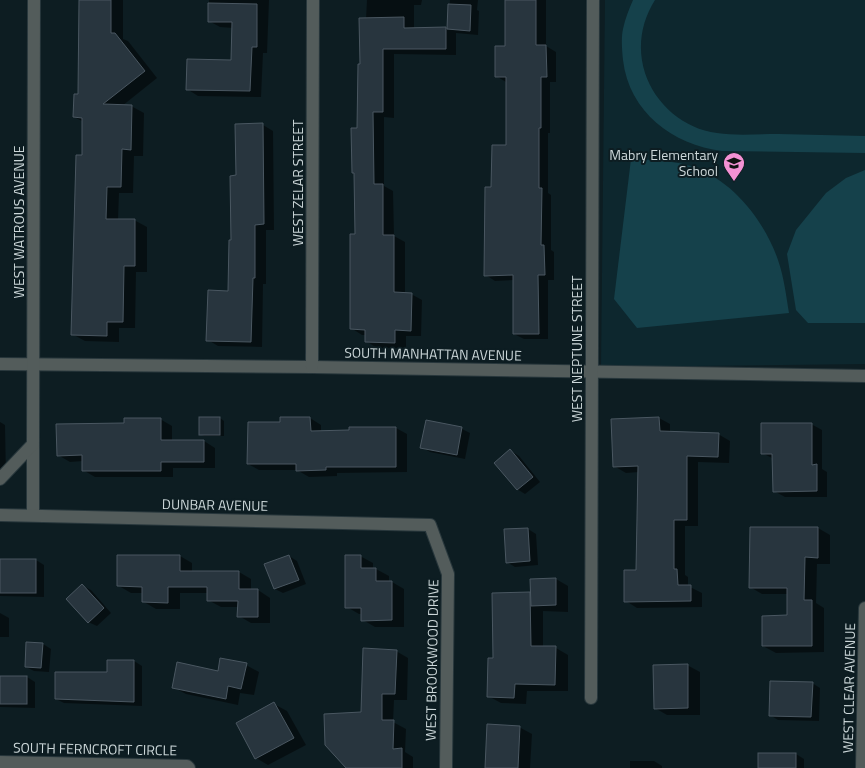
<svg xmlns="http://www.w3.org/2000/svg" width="865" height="768" font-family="'Titillium Web',sans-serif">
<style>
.built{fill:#0d272e}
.green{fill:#15414b}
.shadow{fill:#0007}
.building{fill:#28353e;stroke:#4a5761}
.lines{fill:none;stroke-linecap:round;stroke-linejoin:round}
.minor-casing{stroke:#28373c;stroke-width:14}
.minor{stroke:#535c5b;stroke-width:12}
.labels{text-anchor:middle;stroke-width:4;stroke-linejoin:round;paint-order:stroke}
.poi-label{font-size:14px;fill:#ccd7d9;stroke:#0d1d22;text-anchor:end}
.street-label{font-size:14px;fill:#ccd7d9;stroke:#0d1d22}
</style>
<rect width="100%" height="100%" fill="#0d1d22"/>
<polygon class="built" points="605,0 865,0 865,364 601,367"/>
<g class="green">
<path d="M633 0H655C641 22 637 48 645 73 655 104 684 129 717 133 736 136 758 134 778 134 807 135 836 135 865 136V153L722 151C673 145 629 112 623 60 622 50 621 38 623 29 625 19 629 9 633 0Z"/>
<path d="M631 159C652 160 675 160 696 168 734 182 765 222 778 260 784 277 786 295 789 313L637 328 614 299Z"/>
<polygon points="865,170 865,323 808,323 796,310 787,254 796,230 826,193 846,178"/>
</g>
<g class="shadow">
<polygon points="80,0 123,0 123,39 128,41 157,78 122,106 131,106 144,113 143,156 134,156 133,193 119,193 118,220 134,220 147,227 147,272 136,272 135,328 119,328 119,342 85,341 72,334 83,156 84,122 74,117 79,95"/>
<polygon points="209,0 269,0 267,53 263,53 261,97 198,96 187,89 232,61 233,28 220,27 209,21"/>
<polygon points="367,0 422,0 421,5 414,5 414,29 445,28 448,30 450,0 478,0 477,10 479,11 478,35 456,33 456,55 394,54 394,118 384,117 384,186 393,191 394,236 405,242 405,294 411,294 422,300 421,336 406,336 406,348 377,348 366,341 366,335 362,335 351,328 356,236 355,174 353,173 358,129 361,65 366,19"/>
<polygon points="505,0 546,0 546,46 556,52 556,82 550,82 550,133 548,133 548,193 551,195 551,250 554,252 554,280 548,280 548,339 524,339 514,334 514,280 495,281 486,275 493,189 508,147 506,82 496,76 506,47"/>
<polygon points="263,125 273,131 274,230 266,230 266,284 263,284 262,347 218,346 208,340 229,292 237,177"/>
<polygon points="220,418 224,421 224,436 204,436 200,434 200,419"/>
<polygon points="282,418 310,418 321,425 321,432 396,428 407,434 407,472 337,473 337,476 309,477 297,470 259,470 248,464 282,423"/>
<polygon points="659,418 670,424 670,432 718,434 730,441 729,463 698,462 698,526 685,526 685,575 688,577 688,586 702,593 702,607 637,608 626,601 637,571 639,472 626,473 614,466"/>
<polygon points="160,419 172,426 172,441 204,441 215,448 215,468 173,468 173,477 95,477 83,470 83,461 70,462 58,455 125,424"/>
<polygon points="427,421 462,429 470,433 465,459 430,452 422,447"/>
<polygon points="0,422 5,425 6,477 0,477"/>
<polygon points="811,424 822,430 822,469 827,472 827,497 785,497 774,491 774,459 762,453"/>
<polygon points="511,451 519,456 540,482 525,494 517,489"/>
<polygon points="751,528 818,528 830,535 830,564 817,564 816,603 824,608 824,652 776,653 763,646 789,617 789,594 762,594 750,587"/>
<polygon points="528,529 536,534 538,565 515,567 507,562"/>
<polygon points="119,556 180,556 192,563 192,572 239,572 251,579 251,590 258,590 270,598 270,623 251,623 239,616 239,607 221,607 208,600 208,593 180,593 180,609 156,609 144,602 144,593 131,593 119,586"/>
<polygon points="289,556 297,561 306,584 283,593 275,589"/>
<polygon points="360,556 373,563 373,569 376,569 389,576 389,582 392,582 404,589 404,627 375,627 363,620 363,614 359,614 347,607"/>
<polygon points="0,560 36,560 44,565 44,597 0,596"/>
<polygon points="556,579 568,586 568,612 543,611 543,647 556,648 568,655 568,691 527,691 526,704 501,703 488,696 494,660 493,594 532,594 532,580"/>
<polygon points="83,586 91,590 111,613 97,626 88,622"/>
<polygon points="0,613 9,618 9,637 0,637"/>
<polygon points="43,644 51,649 49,672 34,671 26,667"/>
<polygon points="396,651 408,658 407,700 394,700 393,722 406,729 405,752 413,757 413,768 348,768 362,713"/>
<polygon points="134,661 142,666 142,706 64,703 56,699"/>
<polygon points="246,665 259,672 254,695 240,693 238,705 186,694 173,687"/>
<polygon points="687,665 700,672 700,715 667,715 655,708"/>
<polygon points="0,677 27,677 35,682 35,708 0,707"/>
<polygon points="812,683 820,688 819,721 778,720 770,715"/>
<polygon points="274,704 287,711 306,745 268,765 256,758"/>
<polygon points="519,727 532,734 530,768 486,768"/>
<polygon points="796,754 804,759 804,768 759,768"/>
<polygon points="630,761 654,761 662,766 662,768 630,768"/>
</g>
<g class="building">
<polygon points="79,0 111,0 111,33 115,33 145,71 103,104 132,105 131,150 122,149 121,187 107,187 106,219 135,219 135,266 124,266 123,322 107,322 107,336 71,335 76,155 82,155 82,118 73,117 74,94 78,94"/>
<polygon points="505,0 536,0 536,45 546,45 547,77 541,77 541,128 539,128 539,188 542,188 541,245 544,245 545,275 538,275 539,334 513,334 513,275 484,276 485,187 491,187 492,145 506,145 506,77 495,77 495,46 505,46"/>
<polygon points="208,3 257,4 257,47 252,47 250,91 186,90 187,59 231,60 232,22 208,22"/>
<polygon points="448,4 471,5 470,31 447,29"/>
<polygon points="404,17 404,28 446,27 446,49 383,49 383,112 373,112 374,184 383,184 383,235 394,235 394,292 412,293 411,331 395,330 395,343 365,342 365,330 350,329 350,234 355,234 354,173 352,173 351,128 357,128 358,64 360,64 359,18"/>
<polygon points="263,123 264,224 255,225 255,278 253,278 251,342 206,341 208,290 228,291 229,240 231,240 230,176 236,175 235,124"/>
<rect x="199" y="417" width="21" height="18"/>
<polygon points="280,417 310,417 311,431 349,430 349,427 396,427 396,467 326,467 326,470 296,471 296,464 247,464 248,422 280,422"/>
<polygon points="659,417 660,431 719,433 718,457 687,456 687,520 674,520 674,569 677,569 678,585 691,585 691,601 624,602 624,570 636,570 638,466 613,467 611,419"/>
<polygon points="124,418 161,418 161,440 204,440 204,462 161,462 161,471 82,471 82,455 57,456 56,424 124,423"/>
<polygon points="426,420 462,427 457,455 420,448"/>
<polygon points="761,423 812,423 812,465 817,464 817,491 773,492 772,454 761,454"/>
<polygon points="510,449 533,477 517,490 494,463"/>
<polygon points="750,527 818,527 818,558 805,557 804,600 812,600 812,646 762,646 762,616 787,615 787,588 749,588"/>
<polygon points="528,528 530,561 506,563 504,529"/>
<polygon points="117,555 180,555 180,571 239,571 239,589 258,589 258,617 237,617 238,601 207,601 207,587 168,587 168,603 142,602 142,587 117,586"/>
<polygon points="289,555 299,580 274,589 264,564"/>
<polygon points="345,555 361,555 361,568 376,568 376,581 392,581 392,620 361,621 361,608 345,608"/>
<rect x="0" y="559" width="36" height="34"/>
<polygon points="556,578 556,605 531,606 530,579"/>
<polygon points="82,584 104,608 88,623 66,599"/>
<polygon points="530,592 531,646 556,646 555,685 515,684 514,698 487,697 488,658 493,658 492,593"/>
<polygon points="26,642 43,643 41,668 25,667"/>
<polygon points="363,648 397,650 395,694 382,694 382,720 394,720 393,749 402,748 402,768 346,768 325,745 324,714 361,712"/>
<polygon points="220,658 247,663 241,689 228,686 226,699 172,688 177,662 218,671"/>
<polygon points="107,660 134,660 134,702 55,699 55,672 107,672"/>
<polygon points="688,664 688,708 654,709 653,665"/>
<rect x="0" y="676" width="27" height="28"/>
<polygon points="770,681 813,682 811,717 769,716"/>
<polygon points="274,702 294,738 255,759 236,723"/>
<polygon points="487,724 520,726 518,768 485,768"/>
<rect x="758" y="753" width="38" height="15"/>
</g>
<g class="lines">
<g class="minor-casing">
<g id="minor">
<polyline points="0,364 312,367 865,376"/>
<polyline points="312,367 313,0"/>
<polyline points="33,444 33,515"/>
<polyline points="0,479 33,444 34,0"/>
<polyline points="0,515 430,525 448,574 446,768"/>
<polyline points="591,698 593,0"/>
<polyline points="0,762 187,766 189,768"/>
<polyline points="862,768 865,608"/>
</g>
</g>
<use href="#minor" class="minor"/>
</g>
<defs>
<g id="school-pin" transform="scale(1.125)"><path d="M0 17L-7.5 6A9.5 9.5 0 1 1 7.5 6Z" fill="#f491d4" stroke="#0d1d22"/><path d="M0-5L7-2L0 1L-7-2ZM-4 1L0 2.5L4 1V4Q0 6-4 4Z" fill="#111"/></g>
</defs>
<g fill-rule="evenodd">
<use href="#school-pin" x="734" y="163"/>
</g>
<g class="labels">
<g class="poi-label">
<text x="718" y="160">Mabry Elementary<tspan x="718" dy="16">School</tspan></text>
</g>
<g class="street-label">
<text transform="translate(298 183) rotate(-90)" y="5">WEST ZELAR STREET</text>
<text transform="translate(19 222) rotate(-90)" y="5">WEST WATROUS AVENUE</text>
<text transform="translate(577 349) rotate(-90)" y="5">WEST NEPTUNE STREET</text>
<text transform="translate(433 354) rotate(1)" y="5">SOUTH MANHATTAN AVENUE</text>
<text transform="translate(215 505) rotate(1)" y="5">DUNBAR AVENUE</text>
<text transform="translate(432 660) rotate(-89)" y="5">WEST BROOKWOOD DRIVE</text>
<text transform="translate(849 688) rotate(-89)" y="5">WEST CLEAR AVENUE</text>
<text transform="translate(95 749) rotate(1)" y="5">SOUTH FERNCROFT CIRCLE</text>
</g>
</g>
</svg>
